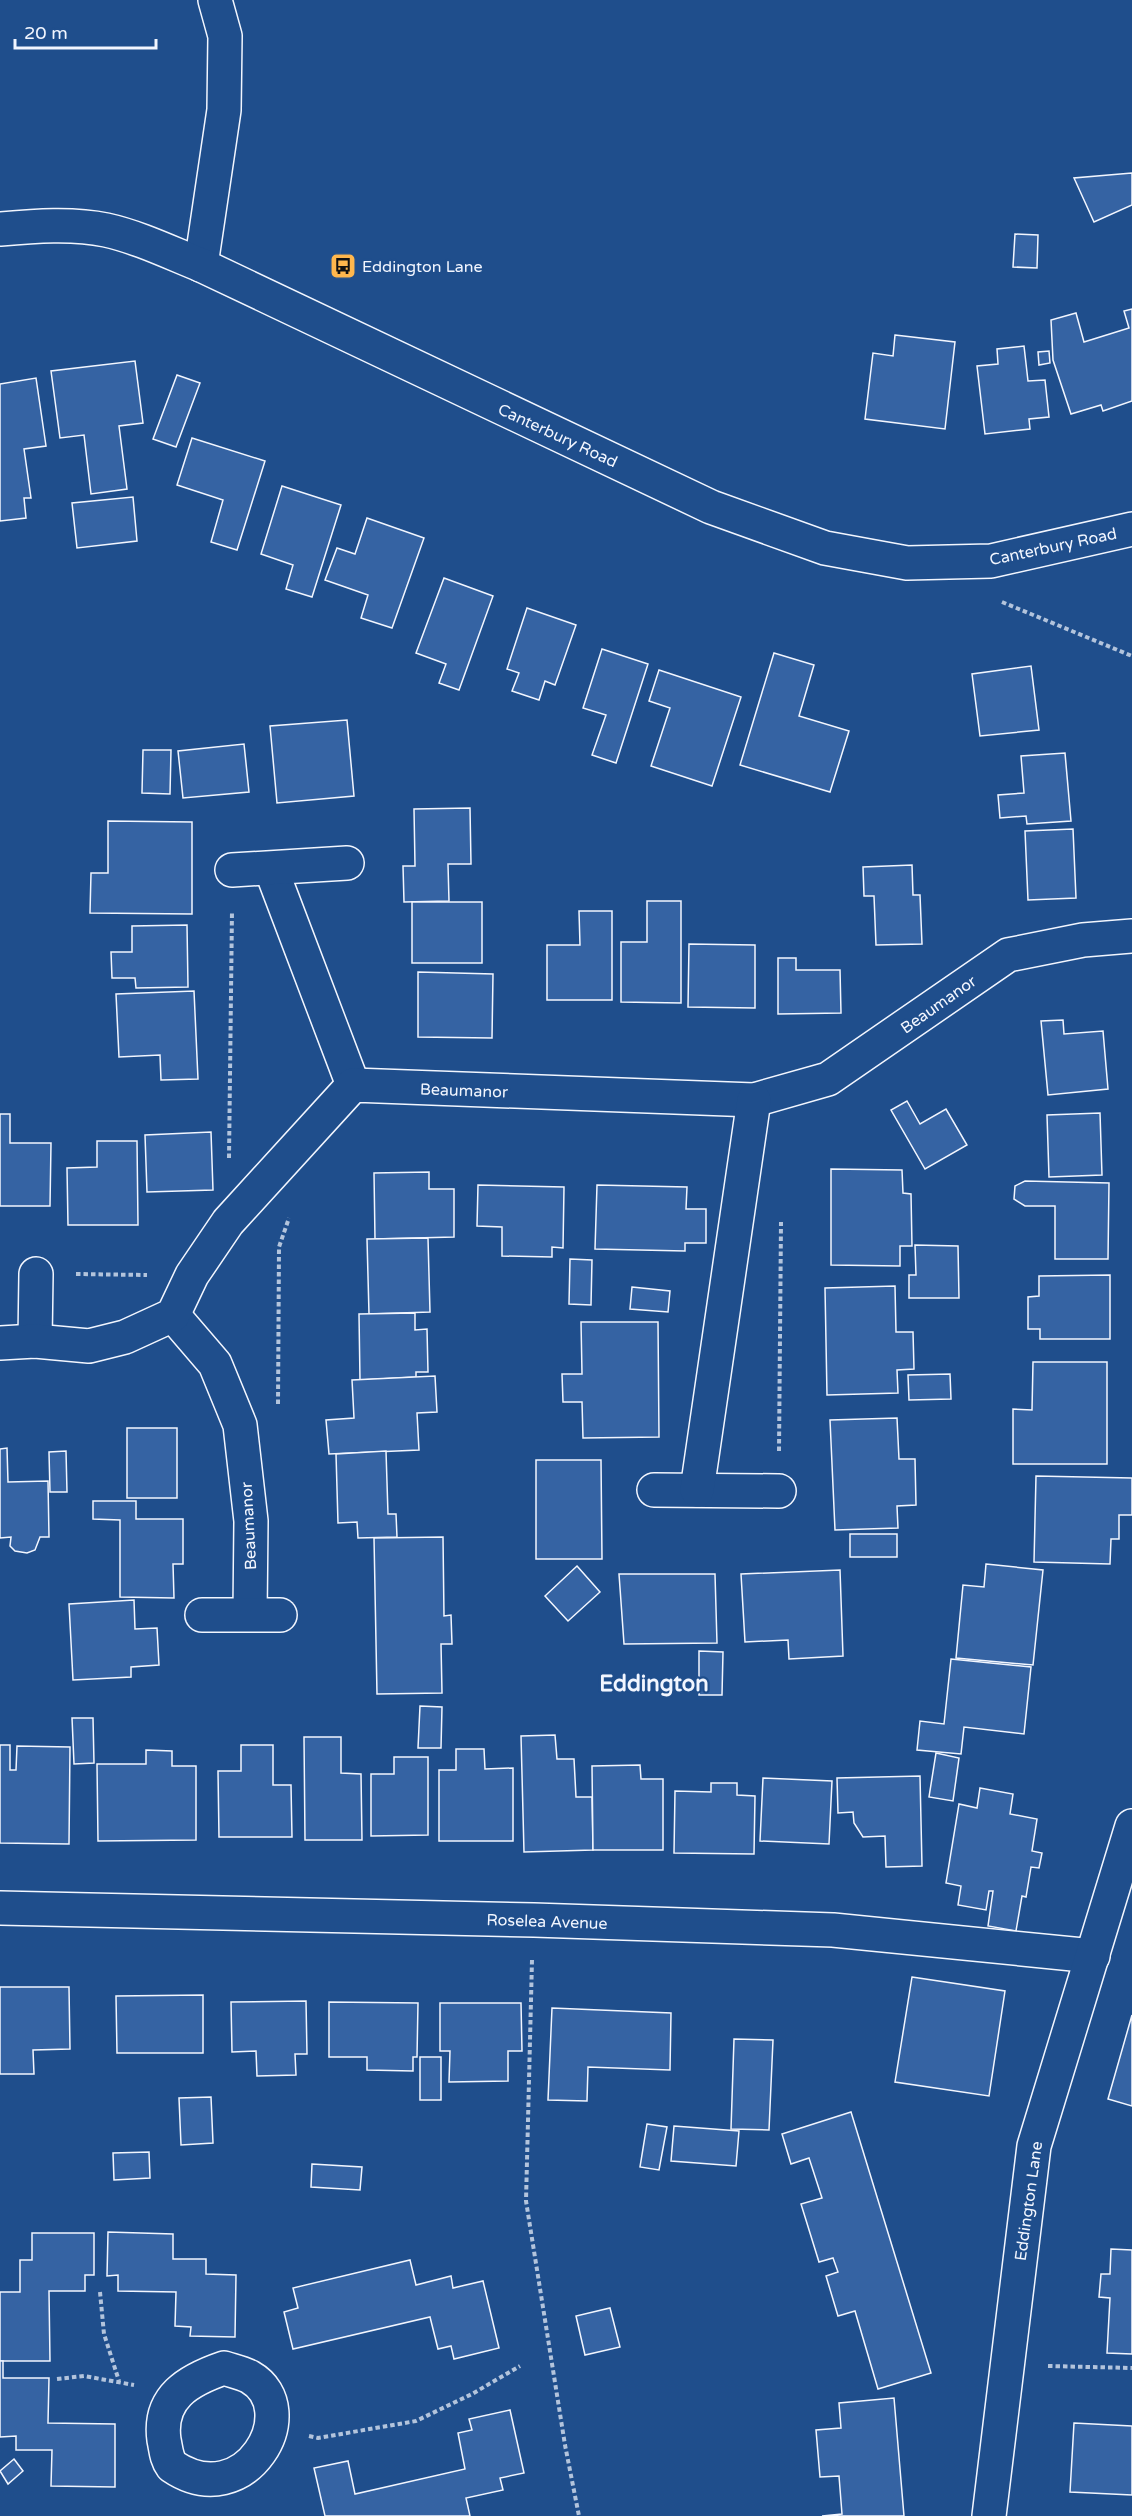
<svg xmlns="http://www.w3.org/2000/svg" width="1132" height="2516" font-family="'Varela Round',sans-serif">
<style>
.building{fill:#3563a3;stroke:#f2f6ff;stroke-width:1.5}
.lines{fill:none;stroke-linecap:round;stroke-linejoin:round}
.minor-casing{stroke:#f2f6ff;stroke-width:36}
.secondary-casing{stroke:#f2f6ff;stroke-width:36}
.path{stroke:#b3c4dc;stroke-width:4;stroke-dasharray:4.5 3;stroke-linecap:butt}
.minor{stroke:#1f4e8c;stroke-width:33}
.secondary{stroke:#1f4e8c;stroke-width:33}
.labels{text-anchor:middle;stroke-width:4.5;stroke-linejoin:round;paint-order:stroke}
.poi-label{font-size:16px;fill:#f2f6ff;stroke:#1f4e8c;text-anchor:start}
.street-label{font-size:16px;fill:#f2f6ff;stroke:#1f4e8c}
.district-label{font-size:22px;font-weight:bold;fill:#f2f6ff;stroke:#1f4e8c}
</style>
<rect width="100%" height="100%" fill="#1f4e8c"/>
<g class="building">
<polygon points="1132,173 1132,205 1094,222 1074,178"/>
<polygon points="1015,234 1038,235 1037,268 1013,267"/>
<polygon points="1132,309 1132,401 1103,411 1101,405 1071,414 1053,360 1051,320 1076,313 1084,342 1129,328 1124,311"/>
<polygon points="895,335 955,342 945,429 865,419 873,353 893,356"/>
<polygon points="1024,346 1028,381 1045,380 1049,417 1029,419 1030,429 985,434 977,366 998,364 997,349"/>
<polygon points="1049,351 1050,363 1039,365 1038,352"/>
<polygon points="135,361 143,423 119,426 127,489 91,494 84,435 60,438 51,371"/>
<polygon points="177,375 200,383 176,447 153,439"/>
<polygon points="36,378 46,446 24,449 31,498 24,498 26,518 0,521 0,384"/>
<polygon points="192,438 265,461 237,550 211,542 223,500 177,485"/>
<polygon points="282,486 341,505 312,597 286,589 293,565 261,554"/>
<polygon points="133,497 137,541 77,548 72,503"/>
<polygon points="367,518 424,538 392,628 361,618 368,595 325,580 337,548 355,554"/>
<polygon points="444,578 493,596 459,690 439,683 446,664 416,653"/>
<polygon points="527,608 576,625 555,685 545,681 539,700 512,691 519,673 507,669"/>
<polygon points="602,649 648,664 616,763 592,755 606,715 583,708"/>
<polygon points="774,653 814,665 799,716 849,731 830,792 740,765"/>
<polygon points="1031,666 1039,730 980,736 972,674"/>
<polygon points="659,670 741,697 712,786 651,766 670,708 649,701"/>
<polygon points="347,720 354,796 277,803 270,726"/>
<polygon points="244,744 249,792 183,798 178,751"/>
<polygon points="143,750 171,750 170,794 142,793"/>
<polygon points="1065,753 1071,821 1027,824 1026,816 1000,818 998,795 1024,793 1021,756"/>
<polygon points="470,808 471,864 448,864 449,901 404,902 403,866 415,866 414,809"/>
<polygon points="108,821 192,822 192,914 90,913 91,873 108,873"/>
<polygon points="1073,829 1076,898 1028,900 1025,831"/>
<polygon points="912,865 913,895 920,895 922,944 876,945 874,896 864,896 863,867"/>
<polygon points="647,901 681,901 681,1003 621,1002 621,942 647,942"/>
<rect x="412" y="902" width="70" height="61"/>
<polygon points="579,911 612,911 612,1000 547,1000 547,945 580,945"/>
<polygon points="187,925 188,987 136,988 135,978 112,978 111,952 132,952 132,926"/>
<polygon points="689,944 755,945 755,1008 688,1007"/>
<polygon points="778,958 796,958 796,970 840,970 841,1013 778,1014"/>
<polygon points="418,972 493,974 492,1038 418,1037"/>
<polygon points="194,991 198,1079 161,1080 160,1055 119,1057 116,994"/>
<polygon points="1063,1020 1064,1034 1103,1031 1108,1089 1048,1095 1041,1021"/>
<polygon points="907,1101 920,1124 946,1109 967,1145 925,1169 891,1110"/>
<polygon points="1100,1113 1102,1175 1049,1177 1047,1115"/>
<polygon points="0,1114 10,1114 10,1143 51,1143 50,1206 0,1206"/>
<polygon points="211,1132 213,1190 147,1192 145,1135"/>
<polygon points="97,1141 137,1141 138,1225 68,1225 67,1168 97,1167"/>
<polygon points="831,1169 902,1170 903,1193 911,1194 912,1246 900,1246 900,1266 831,1265"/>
<polygon points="429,1172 429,1189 454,1189 454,1237 375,1239 374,1173"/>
<polygon points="1025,1181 1109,1183 1108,1259 1055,1259 1055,1206 1025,1206 1014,1199 1015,1186"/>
<polygon points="478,1185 564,1187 563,1248 552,1247 552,1257 502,1256 502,1227 477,1226"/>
<polygon points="597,1185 687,1187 686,1209 706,1209 706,1243 685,1243 685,1251 595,1249"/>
<polygon points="428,1238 430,1312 369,1314 367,1239"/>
<polygon points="915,1245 958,1246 959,1298 909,1298 909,1275 916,1275"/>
<polygon points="570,1259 592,1260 591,1305 569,1304"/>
<polygon points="1110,1275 1110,1339 1040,1339 1040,1329 1028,1329 1028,1297 1039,1296 1039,1276"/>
<polygon points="895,1286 896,1332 913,1332 914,1369 897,1370 898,1393 827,1395 825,1288"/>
<polygon points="632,1287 670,1291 668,1312 630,1309"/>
<polygon points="415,1313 415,1330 427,1329 428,1372 416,1372 416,1377 360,1380 359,1314"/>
<polygon points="581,1322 658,1322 659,1437 583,1438 582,1402 563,1402 562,1374 582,1374"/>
<polygon points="1033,1362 1107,1362 1107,1464 1013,1464 1013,1409 1032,1410"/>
<polygon points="950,1374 951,1399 909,1400 908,1375"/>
<polygon points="435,1376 437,1412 417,1413 419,1450 329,1454 326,1420 354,1418 352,1380"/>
<polygon points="897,1418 899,1459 915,1459 916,1505 897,1506 898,1528 835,1530 830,1420"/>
<rect x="127" y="1428" width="50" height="70"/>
<polygon points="7,1448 8,1482 48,1481 49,1537 40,1537 35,1550 27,1553 15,1551 10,1546 11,1537 0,1538 0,1449"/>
<polygon points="66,1451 67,1492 50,1492 49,1452"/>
<polygon points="386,1451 388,1514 396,1514 397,1537 358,1538 357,1522 338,1523 336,1454"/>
<polygon points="536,1460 601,1460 602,1559 536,1559"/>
<polygon points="1036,1476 1132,1478 1132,1515 1119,1515 1119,1539 1111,1539 1110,1564 1034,1562"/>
<polygon points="93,1501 136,1501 136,1519 183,1519 183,1564 173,1564 174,1598 120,1597 120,1520 93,1519"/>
<rect x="850" y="1534" width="47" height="23"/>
<polygon points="443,1537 444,1616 451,1615 452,1644 441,1644 442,1693 377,1694 374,1538"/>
<polygon points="986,1564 1043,1570 1033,1665 956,1658 963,1585 984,1587"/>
<polygon points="577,1566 600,1592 568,1621 545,1596"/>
<polygon points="840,1570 843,1656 789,1659 788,1640 745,1642 741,1574"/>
<polygon points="619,1574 715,1574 717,1643 624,1644"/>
<polygon points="134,1600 135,1629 157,1628 159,1665 131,1667 131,1677 73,1680 69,1604"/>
<polygon points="699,1651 723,1652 722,1695 699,1695"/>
<polygon points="951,1659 1031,1667 1024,1734 964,1727 961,1754 917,1750 920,1721 944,1724"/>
<polygon points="420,1706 442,1707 441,1748 418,1748"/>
<polygon points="72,1718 93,1718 94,1763 74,1764"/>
<polygon points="555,1735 557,1759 574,1759 576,1797 592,1797 593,1850 524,1852 521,1736"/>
<polygon points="304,1737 341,1737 341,1773 361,1774 362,1840 305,1840"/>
<polygon points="0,1745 10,1745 10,1770 16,1770 17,1746 70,1747 69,1844 0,1843"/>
<polygon points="241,1745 273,1745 273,1785 291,1785 292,1837 219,1837 218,1771 241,1771"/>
<polygon points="456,1749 484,1749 485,1769 513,1768 513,1841 439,1841 439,1770 456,1770"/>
<polygon points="146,1750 172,1751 172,1766 196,1766 196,1840 98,1841 97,1764 146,1764"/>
<polygon points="936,1753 959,1758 953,1801 929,1797"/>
<polygon points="394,1757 428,1757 428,1835 371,1836 371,1774 394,1774"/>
<polygon points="640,1765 641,1779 663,1779 663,1850 593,1850 592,1766"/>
<polygon points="920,1776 922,1866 886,1867 885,1836 863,1837 854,1823 853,1812 838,1813 837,1778"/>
<polygon points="763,1778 832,1781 829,1844 760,1841"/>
<polygon points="711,1783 737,1783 737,1795 755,1796 754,1854 674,1853 675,1791 711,1792"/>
<polygon points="980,1788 1013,1794 1010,1814 1037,1819 1032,1851 1042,1853 1039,1868 1031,1867 1026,1897 1022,1896 1016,1931 988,1926 993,1891 989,1891 986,1910 958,1905 961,1886 946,1883 959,1804 977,1808"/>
<polygon points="912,1977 1005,1991 989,2096 895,2082"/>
<polygon points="0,1987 69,1987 70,2049 33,2050 34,2074 0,2074"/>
<polygon points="203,1995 203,2053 117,2053 116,1996"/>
<polygon points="306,2001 307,2054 295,2054 296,2075 257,2076 256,2051 232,2052 231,2002"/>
<polygon points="329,2002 418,2003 417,2057 413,2057 413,2071 367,2070 367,2057 329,2057"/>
<polygon points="440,2003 521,2003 522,2051 508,2051 508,2081 449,2082 450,2051 440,2051"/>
<polygon points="552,2008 671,2013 670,2070 588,2067 587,2101 548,2100"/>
<polygon points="1132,2015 1132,2106 1108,2099"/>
<polygon points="734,2039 773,2040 769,2130 731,2129"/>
<rect x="420" y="2057" width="21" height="43"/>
<polygon points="211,2097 213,2143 181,2145 179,2098"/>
<polygon points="851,2112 931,2373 878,2389 855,2311 838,2316 826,2276 838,2272 833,2258 819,2262 801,2204 822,2198 809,2158 791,2164 782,2134"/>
<polygon points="647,2124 667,2127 659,2170 640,2167"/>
<polygon points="674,2126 739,2131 736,2166 671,2161"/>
<polygon points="149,2152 150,2178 114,2180 113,2153"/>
<polygon points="312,2164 362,2167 360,2190 311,2187"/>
<polygon points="108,2232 173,2234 173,2259 206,2259 206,2274 236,2275 235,2337 190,2336 191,2327 175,2326 176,2292 118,2291 118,2275 107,2276"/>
<polygon points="32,2233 94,2233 94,2275 85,2275 85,2291 49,2291 50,2361 0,2361 0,2292 20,2292 20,2260 32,2260"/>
<polygon points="1111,2249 1132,2250 1132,2354 1107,2353 1110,2298 1099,2297 1101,2274 1110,2274"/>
<polygon points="410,2260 416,2285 451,2276 453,2288 483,2281 499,2348 454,2359 451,2346 438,2349 430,2317 293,2349 284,2312 298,2308 293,2288"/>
<polygon points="610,2308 620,2347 585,2355 576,2316"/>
<polygon points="0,2361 3,2361 3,2378 49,2378 48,2423 115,2424 115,2487 51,2486 52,2450 16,2450 16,2436 0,2437"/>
<polygon points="894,2398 904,2516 822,2516 842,2514 839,2476 820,2477 816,2430 841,2428 839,2403"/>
<polygon points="510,2410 524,2473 500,2478 503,2490 466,2498 470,2516 325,2516 314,2468 348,2461 355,2494 465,2469 458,2433 472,2430 469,2419"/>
<polygon points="1074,2423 1132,2426 1132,2495 1070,2492"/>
<polygon points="14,2459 23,2471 8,2484 0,2471"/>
</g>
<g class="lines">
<g class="minor-casing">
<g id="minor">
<polyline points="201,265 224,110 225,36 215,0"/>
<polyline points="271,869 353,1085"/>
<polyline points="232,870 347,863"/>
<polyline points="173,1315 215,1364 240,1425 251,1521 250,1614"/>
<polyline points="35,1341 36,1274"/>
<polyline points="0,1343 35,1341 89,1346 125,1337 173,1315 192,1275 228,1222 353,1085 754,1100 828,1079 1008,955 1083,940 1132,936"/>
<polyline points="654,1490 779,1491"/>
<polyline points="697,1490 754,1100"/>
<polyline points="202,1615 280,1615"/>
<polyline points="0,1908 534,1920 833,1930 1093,1956"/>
<path d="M224 2368C233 2371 243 2373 250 2377 306 2409 246 2516 172 2466 166 2458 166 2449 164 2440 158 2397 189 2380 224 2368Z"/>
<polyline points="989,2516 1034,2146 1132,1826"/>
</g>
</g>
<g class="secondary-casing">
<path id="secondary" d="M0 229C34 226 73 223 106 230 138 237 171 253 201 265L711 507 825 548 907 563 991 561 1132 529"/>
</g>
<g class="path">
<polyline points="1002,602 1132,656"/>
<polyline points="229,1158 232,911"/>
<polyline points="76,1274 147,1275"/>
<polyline points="278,1404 279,1247 289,1218"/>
<polyline points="779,1451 781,1222"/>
<polyline points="532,1960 526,2201 565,2445 579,2516"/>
<polyline points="100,2292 104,2334 119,2381"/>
<polyline points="1048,2366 1132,2368"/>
<polyline points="57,2379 84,2376 134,2385"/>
<polyline points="309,2436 318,2438 416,2421 472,2394 520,2366"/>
</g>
<use href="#minor" class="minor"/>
<use href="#secondary" class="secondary"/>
</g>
<defs>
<g id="bus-square" transform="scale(1.35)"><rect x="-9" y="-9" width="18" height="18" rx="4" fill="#ffb74d" stroke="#1f4e8c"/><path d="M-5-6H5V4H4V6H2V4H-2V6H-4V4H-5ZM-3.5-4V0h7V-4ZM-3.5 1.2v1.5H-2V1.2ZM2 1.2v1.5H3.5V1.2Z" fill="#111"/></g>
</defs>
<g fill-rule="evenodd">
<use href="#bus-square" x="343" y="266"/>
</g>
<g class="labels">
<g class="poi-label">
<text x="362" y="272">Eddington Lane</text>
</g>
<g class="street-label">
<text transform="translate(558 435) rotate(25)" y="6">Canterbury Road</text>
<text transform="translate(1053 546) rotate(-12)" y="6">Canterbury Road</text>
<text transform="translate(938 1004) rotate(-35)" y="6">Beaumanor</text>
<text transform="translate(464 1090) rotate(2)" y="6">Beaumanor</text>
<text transform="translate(248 1526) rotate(-93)" y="6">Beaumanor</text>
<text transform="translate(547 1921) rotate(2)" y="6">Roselea Avenue</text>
<text transform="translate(1028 2201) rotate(-82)" y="6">Eddington Lane</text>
</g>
<g class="district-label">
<text x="654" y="1691">Eddington</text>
</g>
</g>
<path d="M15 39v9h141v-9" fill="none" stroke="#f2f6ff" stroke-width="3"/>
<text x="24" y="39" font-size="18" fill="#f2f6ff" stroke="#1f4e8c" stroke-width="4.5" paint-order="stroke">20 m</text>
</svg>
